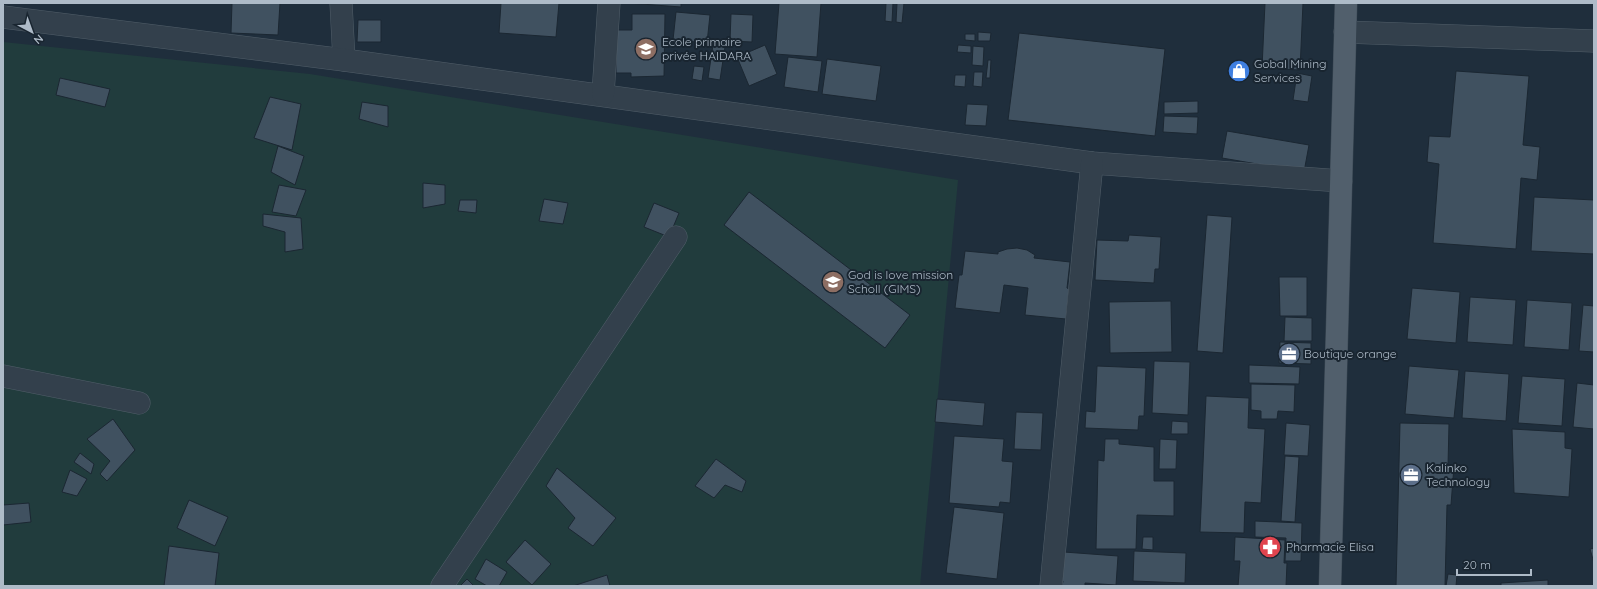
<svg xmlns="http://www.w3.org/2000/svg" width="1597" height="589" font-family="Quicksand,sans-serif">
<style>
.green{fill:#213c3d}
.building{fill:#405160;stroke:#1b2732}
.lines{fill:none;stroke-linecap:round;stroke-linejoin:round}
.minor-casing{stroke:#515e69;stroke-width:23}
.major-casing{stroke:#3c4955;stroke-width:23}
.minor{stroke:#33404c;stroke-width:22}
.major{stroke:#515f6c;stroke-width:22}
.labels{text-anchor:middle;stroke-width:4;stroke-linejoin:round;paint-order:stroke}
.poi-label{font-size:12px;fill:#aebbc8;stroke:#192530;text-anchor:start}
</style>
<rect width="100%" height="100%" fill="#1f2e3c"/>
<polygon class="green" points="3,42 310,74 958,180 920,586 3,586"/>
<g class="building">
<polygon points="232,3 280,3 278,35 231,33"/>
<polygon points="501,3 559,3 556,37 499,33"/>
<polygon points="628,3 681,3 681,7"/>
<polygon points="779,3 821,3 817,57 775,54"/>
<polygon points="886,3 893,3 892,22 885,21"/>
<polygon points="897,3 904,3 902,23 896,22"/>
<polygon points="1265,3 1303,3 1300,70 1262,68"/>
<polygon points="676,12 710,15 707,43 673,40"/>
<polygon points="632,14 665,14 664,76 631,77 631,73 616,73 616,30 632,30"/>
<polygon points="731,14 753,15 752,42 730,41"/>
<polygon points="358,20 381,20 381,42 357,42"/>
<polygon points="978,32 991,33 990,41 978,41"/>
<polygon points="1019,33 1165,49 1155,136 1008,120"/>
<polygon points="965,34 975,34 975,41 965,40"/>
<polygon points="713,45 725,47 720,80 708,78"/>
<polygon points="765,45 777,74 749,86 737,57"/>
<polygon points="958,45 971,46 971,53 957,52"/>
<polygon points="973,46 984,47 983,66 972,65"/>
<polygon points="788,57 822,61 818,92 784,87"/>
<polygon points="827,59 881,66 876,101 822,94"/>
<polygon points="988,60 991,60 990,78 986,78"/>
<polygon points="694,66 704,67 702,81 692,79"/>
<polygon points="1456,71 1529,76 1523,145 1540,147 1537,180 1521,178 1516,249 1433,243 1439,164 1427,162 1429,136 1450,137"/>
<polygon points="974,72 983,72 982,87 973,86"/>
<polygon points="1297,73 1312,76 1308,102 1293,100"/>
<polygon points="955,75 966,75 965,87 954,86"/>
<polygon points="60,78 110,89 105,107 56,95"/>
<polygon points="270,97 301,104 292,150 254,138"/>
<polygon points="1198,101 1198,113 1164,114 1164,102"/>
<polygon points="362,102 388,106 388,127 359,119"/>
<polygon points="967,104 988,105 986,126 965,125"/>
<polygon points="1164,116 1198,117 1197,134 1163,132"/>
<polygon points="1227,131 1309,145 1304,172 1222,158"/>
<polygon points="278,146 304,156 295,185 271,172"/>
<polygon points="423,183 445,185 445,204 423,208"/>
<polygon points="279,185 306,190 296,216 272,212"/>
<polygon points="749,192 910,315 885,348 724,225"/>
<polygon points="1534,197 1594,200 1594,254 1531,251"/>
<polygon points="544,199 568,203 563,224 539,221"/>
<polygon points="460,200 477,200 476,213 458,211"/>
<polygon points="654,203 679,213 669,237 644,227"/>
<polygon points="263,214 301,218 303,249 285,252 285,232 263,226"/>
<polygon points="1207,215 1232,217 1223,353 1197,351"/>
<polygon points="1129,235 1161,237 1159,269 1155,269 1154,283 1095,280 1097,240 1128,241"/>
<polygon points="1017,248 1027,250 1035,255 1034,258 1070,262 1067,288 1069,289 1066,319 1025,315 1028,288 1004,285 1000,313 955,308 959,275 962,275 965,251 998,254 998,252 1007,249"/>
<polygon points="1279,277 1307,277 1307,316 1280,316"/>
<polygon points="1412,288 1460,292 1456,343 1407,339"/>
<polygon points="1470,297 1516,300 1513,345 1467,342"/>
<polygon points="1527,300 1572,303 1569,350 1524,347"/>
<polygon points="1171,301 1172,352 1110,353 1109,302"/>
<polygon points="1583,305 1594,306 1594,352 1579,351"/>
<polygon points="1285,317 1312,318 1312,341 1284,341"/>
<polygon points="1280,342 1311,343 1311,364 1279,363"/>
<polygon points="1154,361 1190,362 1188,415 1152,413"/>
<polygon points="1249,365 1300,367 1299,384 1249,383"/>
<polygon points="1097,366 1146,368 1144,416 1139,416 1138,430 1085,428 1086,411 1095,412"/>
<polygon points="1409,366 1459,370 1454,418 1405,414"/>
<polygon points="1465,371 1509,374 1506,421 1462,418"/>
<polygon points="1522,376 1565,379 1562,426 1518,423"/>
<polygon points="1577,383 1594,385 1594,429 1573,427"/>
<polygon points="1251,384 1295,385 1294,412 1278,411 1277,419 1261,419 1261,411 1251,410"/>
<polygon points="1206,396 1249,398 1248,428 1265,429 1261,503 1245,502 1244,533 1200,532"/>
<polygon points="937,399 985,403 983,426 935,422"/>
<polygon points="1016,412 1043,413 1041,450 1014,449"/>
<polygon points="113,419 135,450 107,481 100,474 110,461 87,439"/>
<polygon points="1172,421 1188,422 1188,434 1171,434"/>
<polygon points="1286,423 1310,425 1308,456 1284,455"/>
<polygon points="1400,423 1449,424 1448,466 1454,466 1451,505 1447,505 1445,586 1396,586"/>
<polygon points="1512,429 1565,432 1565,448 1572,449 1569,497 1514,493"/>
<polygon points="954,436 1004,439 1002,461 1013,462 1010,503 1000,502 999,507 949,503"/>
<polygon points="1105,439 1119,439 1119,444 1154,447 1154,481 1174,481 1174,516 1137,515 1136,549 1096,549 1098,460 1104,461"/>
<polygon points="1160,439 1177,440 1176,469 1159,469"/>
<polygon points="80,453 94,464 91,474 74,462"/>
<polygon points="1285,456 1299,457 1295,522 1281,521"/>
<polygon points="716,459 746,481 742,492 725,485 714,498 695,486"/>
<polygon points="557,468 616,518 593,546 568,528 575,518 546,486"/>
<polygon points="70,470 87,479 77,496 62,492"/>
<polygon points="189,500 228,517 215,546 177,528"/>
<polygon points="29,503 31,522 3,525 3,505"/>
<polygon points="954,507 1004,513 997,579 946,573"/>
<polygon points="1255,521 1302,523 1301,561 1285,561 1286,538 1255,537"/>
<polygon points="1143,537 1153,537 1153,550 1142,549"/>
<polygon points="1235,537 1285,540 1284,563 1287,563 1286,586 1238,586 1240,561 1234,561"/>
<polygon points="525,540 551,564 532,585 506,562"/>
<polygon points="169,546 219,553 215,586 164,586"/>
<polygon points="1594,548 1594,563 1590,549"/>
<polygon points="1134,551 1186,553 1185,583 1133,581"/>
<polygon points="1064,552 1118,556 1116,585 1085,583 1085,586 1062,586 1063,581 1061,581"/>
<polygon points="486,559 507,572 499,586 487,586 475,579"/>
<polygon points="1448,574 1457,575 1456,586 1446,586"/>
<polygon points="607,575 610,586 573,586"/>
<polygon points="467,579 474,586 460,586"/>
<polygon points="1548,580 1548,586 1501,586 1501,583"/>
</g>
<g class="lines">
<g class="minor-casing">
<g id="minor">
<polyline points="341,3 344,60"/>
<polyline points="3,17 344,60 1092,163 1341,181"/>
<polyline points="1345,32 1594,41"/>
<polyline points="603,94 609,3"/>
<polyline points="3,376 139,403"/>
<polyline points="442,586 676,237"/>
<polyline points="1051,586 1092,163"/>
</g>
</g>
<g class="major-casing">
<polyline id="major" points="1330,586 1346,3"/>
</g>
<use href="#minor" class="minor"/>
<use href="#major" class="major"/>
</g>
<defs>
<g id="school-disc" transform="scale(1.15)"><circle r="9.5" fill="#8d6e63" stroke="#192530"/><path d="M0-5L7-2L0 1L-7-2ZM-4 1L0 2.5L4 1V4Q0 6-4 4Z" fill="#fff"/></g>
<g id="shop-disc" transform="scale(1.15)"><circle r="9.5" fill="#3f7fe0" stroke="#192530"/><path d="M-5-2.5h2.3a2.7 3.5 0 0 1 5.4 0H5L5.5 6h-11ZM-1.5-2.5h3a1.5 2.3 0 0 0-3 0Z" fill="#fff"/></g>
<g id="office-disc" transform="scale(1.15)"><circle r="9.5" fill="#5c6f8a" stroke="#192530"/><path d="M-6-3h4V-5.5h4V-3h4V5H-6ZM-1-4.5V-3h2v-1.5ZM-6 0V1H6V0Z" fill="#fff"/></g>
<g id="pharmacy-disc" transform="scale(1.15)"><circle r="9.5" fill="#e0444e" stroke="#192530"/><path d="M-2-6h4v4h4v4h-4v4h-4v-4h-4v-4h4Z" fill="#fff"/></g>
</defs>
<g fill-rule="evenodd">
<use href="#school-disc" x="646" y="49"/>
<use href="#shop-disc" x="1239" y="71"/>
<use href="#school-disc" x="833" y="282"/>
<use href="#office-disc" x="1289" y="354"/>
<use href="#office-disc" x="1411" y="475"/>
<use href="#pharmacy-disc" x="1270" y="547"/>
</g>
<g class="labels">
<g class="poi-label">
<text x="662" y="46">Ecole primaire<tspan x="662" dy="14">privée HAIDARA</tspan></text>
<text x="1254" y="68">Gobal Mining<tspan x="1254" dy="14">Services</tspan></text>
<text x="848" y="279">God is love mission<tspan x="848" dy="14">Scholl (GlMS)</tspan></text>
<text x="1304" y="358">Boutique orange</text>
<text x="1426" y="472">Kalinko<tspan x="1426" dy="14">Technology</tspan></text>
<text x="1286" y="551">Pharmacie Elisa</text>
</g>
</g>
<rect width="1597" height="589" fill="none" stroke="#aebbc8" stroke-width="8"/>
<g transform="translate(32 32) rotate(139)" stroke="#192530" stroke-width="3" paint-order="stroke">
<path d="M0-3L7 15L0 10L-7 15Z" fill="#aebbc8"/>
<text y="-6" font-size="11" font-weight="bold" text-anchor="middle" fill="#aebbc8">N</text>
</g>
<path d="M1457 569v6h74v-6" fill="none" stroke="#aebbc8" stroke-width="2"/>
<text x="1463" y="569" font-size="12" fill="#aebbc8" stroke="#192530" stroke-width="3" paint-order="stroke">20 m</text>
</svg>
